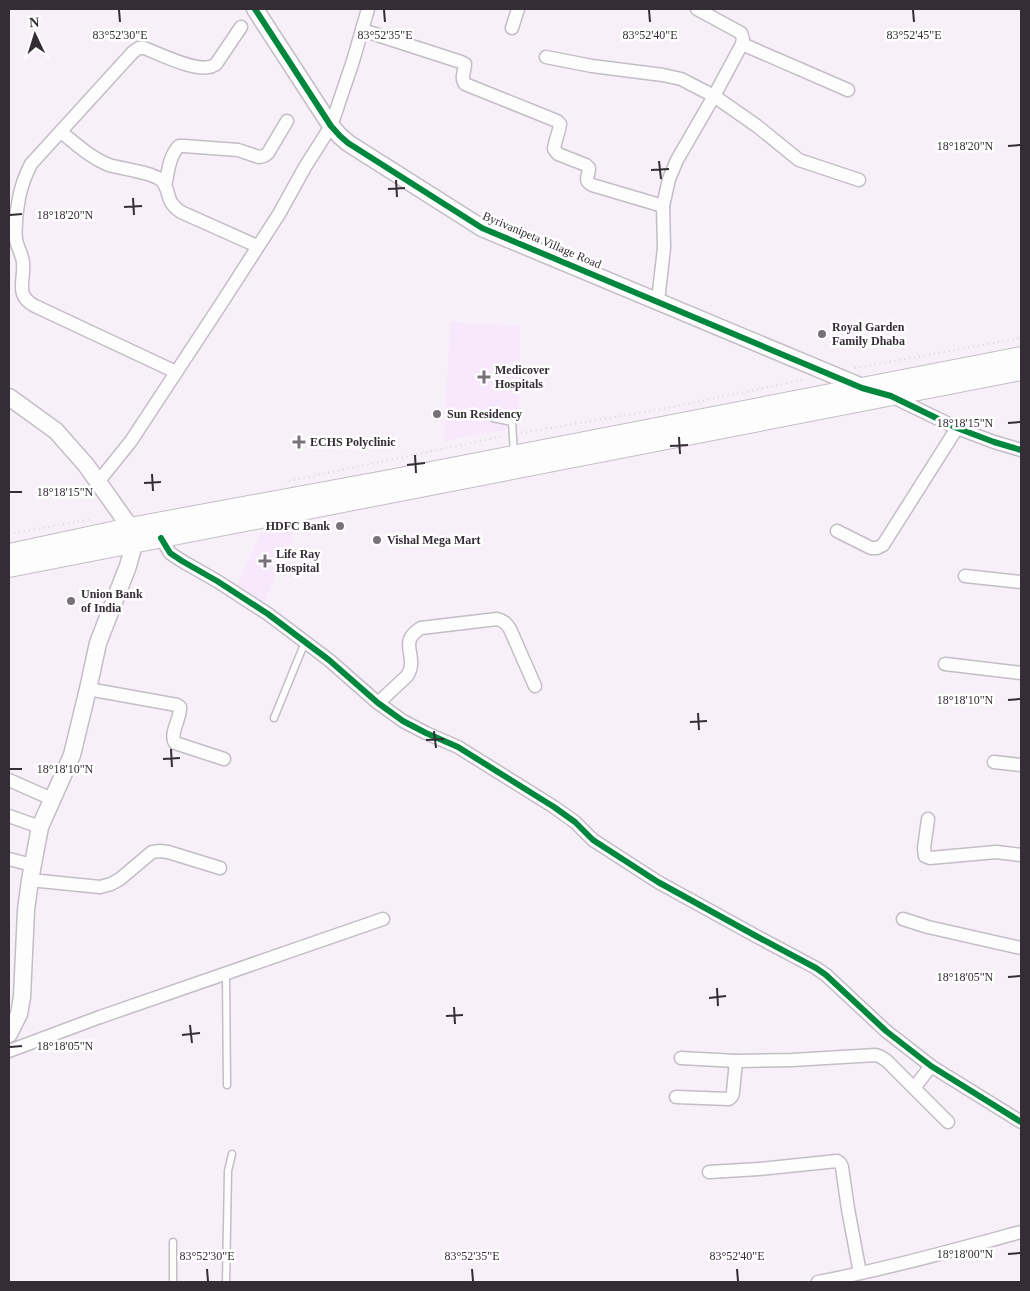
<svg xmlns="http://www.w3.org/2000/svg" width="1030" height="1291" font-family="Georgia,serif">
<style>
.built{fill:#f8e8fb}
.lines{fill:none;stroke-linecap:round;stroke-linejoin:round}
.service-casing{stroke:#c3bdc5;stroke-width:9}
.minor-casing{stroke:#c3bdc5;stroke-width:15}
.tertiary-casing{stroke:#c3bdc5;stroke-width:19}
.secondary-casing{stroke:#c3bdc5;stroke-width:20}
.path{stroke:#d8d6d9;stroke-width:2;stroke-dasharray:1 4;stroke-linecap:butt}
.service{stroke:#fefdfe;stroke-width:6}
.minor{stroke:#fefdfe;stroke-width:12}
.tertiary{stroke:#fefdfe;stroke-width:16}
.secondary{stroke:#fefdfe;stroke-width:18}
.cycleway-casing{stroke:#fff;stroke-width:9}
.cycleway{stroke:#00873e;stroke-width:6}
.ticks{fill:none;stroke:#342d35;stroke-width:2}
.poi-dot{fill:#78717a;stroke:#fff;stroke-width:2}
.labels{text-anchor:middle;stroke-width:5;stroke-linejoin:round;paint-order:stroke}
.street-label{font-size:12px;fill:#342d35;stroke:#fff}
.poi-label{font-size:12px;font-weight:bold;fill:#342d35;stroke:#fff;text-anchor:start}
.ticks-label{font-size:12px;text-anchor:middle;fill:#342d35;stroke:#fff;stroke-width:5;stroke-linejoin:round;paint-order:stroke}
</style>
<rect width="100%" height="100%" fill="#f7f0f9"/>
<g class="built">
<polygon points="450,322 520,326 519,427 444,441"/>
<polygon points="298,525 263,605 235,588 261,533"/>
</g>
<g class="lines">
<g class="service-casing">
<g id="service">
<polyline points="493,418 512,422 514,453"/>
<polyline points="274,718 305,642"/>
<polyline points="226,974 227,1085"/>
<polyline points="173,1242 173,1282"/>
<polyline points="226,1282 228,1171 232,1154"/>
</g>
</g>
<g class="minor-casing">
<g id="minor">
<polyline points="512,28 518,9"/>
<path d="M362 30 461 62 465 64C465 72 460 77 465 84L557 121 560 124C559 133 555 140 554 149L558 154 586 165 589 168C589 176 583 180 592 185L663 206"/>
<polyline points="742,44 848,90"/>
<polyline points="546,57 592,66 663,75 681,79 714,96 757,126 799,160 859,180"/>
<path d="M61 132C76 144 91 158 109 165 123 169 151 172 161 180 172 190 163 200 181 212L257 246"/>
<path d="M165 186C168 173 169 156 179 146H184L238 150 259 157 264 156 268 153 287 121"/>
<polyline points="658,301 664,248 663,206 669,179 677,160 714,96 742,44 743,39 741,33 697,9"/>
<path d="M176 372 35 306C14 295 25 281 23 262 22 254 17 247 16 239 15 233 16 226 16 220 18 199 21 183 31 164L133 52 139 48H144C160 54 194 71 209 67 212 67 214 65 216 64L241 27"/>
<polyline points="891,396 957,428 994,442 1021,450"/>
<polyline points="98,482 131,441 221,304 279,214 305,167 331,126 353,61 368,9"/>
<polyline points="837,531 871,548 877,548 883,545 957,428"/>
<polyline points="161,538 170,553 182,561 217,581 268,614 329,660 378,703 403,721 426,733 458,747 554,807 575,822 593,840 658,882 756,936 816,968 826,975 886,1031 931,1066 1021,1122"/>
<polyline points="965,576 1021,582"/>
<polyline points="945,664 1021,673"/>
<path d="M88 689 177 705 180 707C181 719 169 733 175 743L224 759"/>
<path d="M378 703 407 676C420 656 396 643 421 628L497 619C504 621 506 623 510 629L535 686"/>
<polyline points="994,762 1021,765"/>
<polyline points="9,780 52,799"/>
<polyline points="9,816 40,827"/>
<polyline points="928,819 924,848 925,856 930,858 996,852 1021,855"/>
<polyline points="9,859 32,865"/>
<polyline points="30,880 100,887 111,884 120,879 152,852 160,851 168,852 220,868"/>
<polyline points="903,919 928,927 1021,948"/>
<polyline points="9,1051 100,1017 383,919"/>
<polyline points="681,1058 736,1061 792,1060 876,1055 881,1057 887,1061 948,1122"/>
<polyline points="914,1088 931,1066"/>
<polyline points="676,1097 729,1099 732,1096 733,1092 736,1061"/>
<polyline points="709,1172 759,1169 837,1161 840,1163 842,1167 848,1209 860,1273"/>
<path d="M818 1282C886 1269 954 1250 1021 1232"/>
</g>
</g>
<g class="tertiary-casing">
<g id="tertiary">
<polyline points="255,9 331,126 340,136 348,143 482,228 867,389"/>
<polyline points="9,397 56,431 86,465 130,527 134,544 128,566 98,643 88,689 72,755 40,827 30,880 26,910 22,997 19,1014 9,1034"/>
</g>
</g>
<g class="secondary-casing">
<g id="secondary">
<polyline points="9,553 130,527 395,478 1021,356"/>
<polyline points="9,568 1021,371"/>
</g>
</g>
<g class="path">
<polyline points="855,368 1021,338"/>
<polyline points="521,433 668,408 806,379"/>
<polyline points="289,481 504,436"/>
<polyline points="9,534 92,519"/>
</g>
<use href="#service" class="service"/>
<use href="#minor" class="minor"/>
<use href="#tertiary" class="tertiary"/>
<use href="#secondary" class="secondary"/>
<g class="cycleway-casing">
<g id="cycleway">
<polyline points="255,9 331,126 340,136 348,143 482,228 862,388 891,396 957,428 994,442 1021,450"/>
<polyline points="161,538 170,553 182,561 217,581 268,614 329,660 378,703 403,721 426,733 458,747 554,807 575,822 593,840 658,882 756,936 816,968 826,975 886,1031 931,1066 1021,1122"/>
</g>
</g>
<use href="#cycleway" class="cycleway"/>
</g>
<path class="ticks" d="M119 10 120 22M384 10 385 22M649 10 650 22M913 10 914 22M1008 146 1020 145M659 161 661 179M651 170 669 169M396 180 397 197M388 189 405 188M133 198 134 215M124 207 142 206M10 215 22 214M1008 423 1020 422M679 437 680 454M670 446 688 445M415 455 416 473M407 465 425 463M152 474 153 491M144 483 161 482M10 492H22M1008 700 1020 699M698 713 699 730M690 722 707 721M434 731 436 748M426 740 444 739M171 749 172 767M163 759 180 758M10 769H22M1008 977 1020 976M717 988 718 1006M709 998 726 996M454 1007 455 1024M446 1016 463 1015M190 1025 192 1043M182 1035 200 1033M10 1047 22 1046M1008 1254 1020 1253M207 1269 208 1281M472 1269 473 1281M737 1269 738 1281"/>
<g class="poi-dot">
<circle cx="822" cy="334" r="5"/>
<path d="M481.5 369.5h5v5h5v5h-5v5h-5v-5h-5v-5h5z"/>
<circle cx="437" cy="414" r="5"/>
<path d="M296.5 434.5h5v5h5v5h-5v5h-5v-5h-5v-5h5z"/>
<circle cx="340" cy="526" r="5"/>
<circle cx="377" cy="540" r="5"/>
<path d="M262.5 553.5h5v5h5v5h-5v5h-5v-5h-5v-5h5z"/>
<circle cx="71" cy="601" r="5"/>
</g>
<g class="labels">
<g class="street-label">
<text transform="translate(542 240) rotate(23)" y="4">Byrivanipeta Village Road</text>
</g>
<g class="poi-label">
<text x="832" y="331">Royal Garden<tspan x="832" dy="14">Family Dhaba</tspan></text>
<text x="495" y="374">Medicover<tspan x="495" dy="14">Hospitals</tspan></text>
<text x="447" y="418">Sun Residency</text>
<text x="310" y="446">ECHS Polyclinic</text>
<text x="330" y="530" text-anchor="end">HDFC Bank</text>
<text x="387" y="544">Vishal Mega Mart</text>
<text x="276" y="558">Life Ray<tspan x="276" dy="14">Hospital</tspan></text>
<text x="81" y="598">Union Bank<tspan x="81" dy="14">of India</tspan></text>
</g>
</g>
<g class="ticks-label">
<text x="120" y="39">83°52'30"E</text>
<text x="385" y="39">83°52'35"E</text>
<text x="650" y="39">83°52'40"E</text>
<text x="914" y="39">83°52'45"E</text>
<text x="965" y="150">18°18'20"N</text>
<text x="65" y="219">18°18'20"N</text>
<text x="965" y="427">18°18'15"N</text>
<text x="65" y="496">18°18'15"N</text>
<text x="965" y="704">18°18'10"N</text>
<text x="65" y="773">18°18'10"N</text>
<text x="965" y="981">18°18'05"N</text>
<text x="65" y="1050">18°18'05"N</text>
<text x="965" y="1258">18°18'00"N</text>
<text x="207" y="1260">83°52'30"E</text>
<text x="472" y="1260">83°52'35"E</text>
<text x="737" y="1260">83°52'40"E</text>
</g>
<rect width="1030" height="1291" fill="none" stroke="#342d35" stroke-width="20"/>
<g transform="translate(35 35) rotate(356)" stroke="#ffffff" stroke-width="4" paint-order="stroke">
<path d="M0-4L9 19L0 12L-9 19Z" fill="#342d35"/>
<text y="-8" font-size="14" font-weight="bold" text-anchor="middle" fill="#342d35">N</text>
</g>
</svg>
